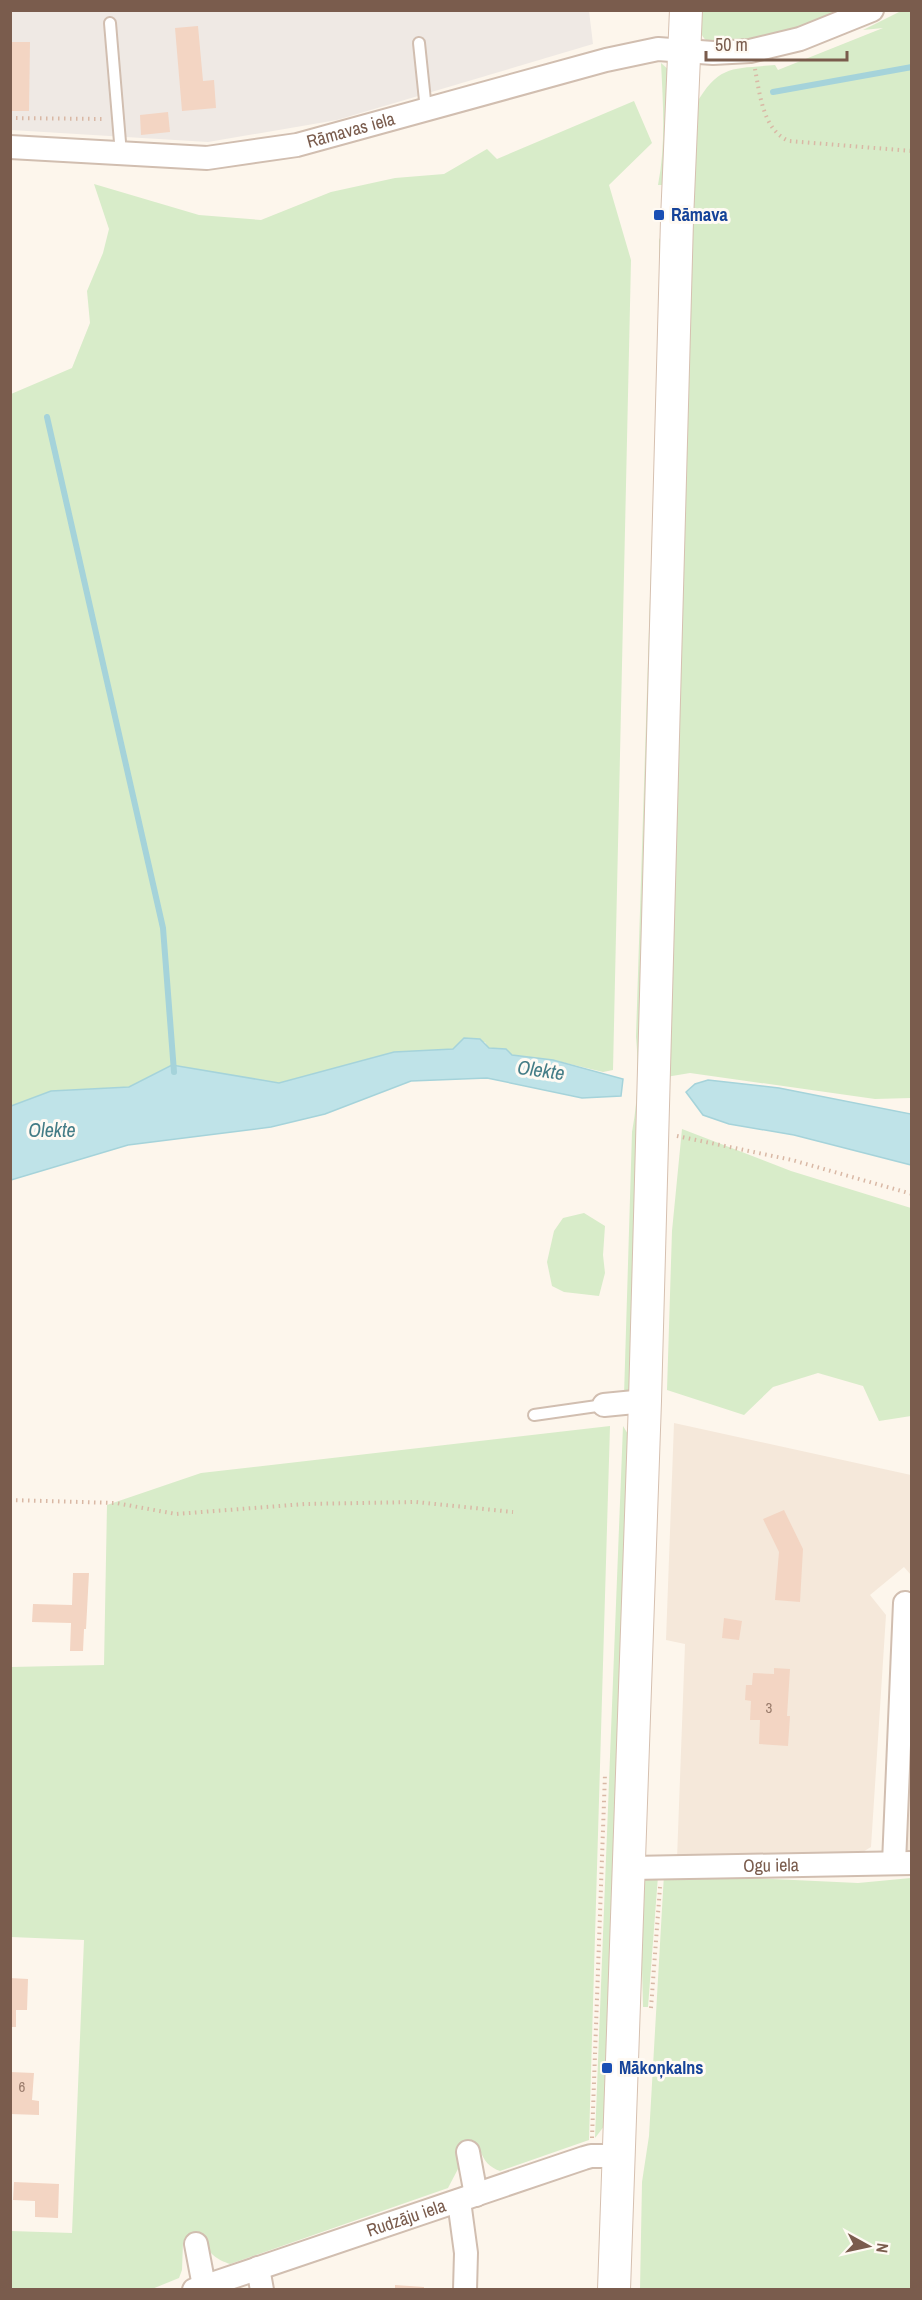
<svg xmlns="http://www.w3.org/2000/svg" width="922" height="2300" font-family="'Archivo Narrow',sans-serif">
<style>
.residential{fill:#f5e8da}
.industrial{fill:#efe9e4}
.green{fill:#d8ecc9}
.water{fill:#bfe3e8;stroke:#a5d3da;stroke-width:1.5}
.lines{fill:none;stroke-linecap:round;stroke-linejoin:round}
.stream{stroke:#a5d3da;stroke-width:6}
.building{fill:#f3d5c3}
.lane-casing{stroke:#d1beb0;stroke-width:14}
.street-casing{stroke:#d1beb0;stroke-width:26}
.secondary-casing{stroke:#d6c0b0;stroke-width:34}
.path{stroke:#d9b8a5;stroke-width:4;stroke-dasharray:1.5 4.5;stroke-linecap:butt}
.lane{stroke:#fff;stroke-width:10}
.street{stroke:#fff;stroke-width:22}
.secondary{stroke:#fff;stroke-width:32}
.transit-dot{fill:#1a4fb4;stroke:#fffaf3;stroke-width:2}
.labels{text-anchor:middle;stroke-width:6;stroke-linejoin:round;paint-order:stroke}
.number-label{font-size:15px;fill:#987a6a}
.street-label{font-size:18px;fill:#7a5c4d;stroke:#fffaf3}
.transit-label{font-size:18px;font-weight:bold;fill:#164399;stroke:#fffaf3;text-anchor:start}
.water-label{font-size:20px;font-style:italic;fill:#437c86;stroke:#fffaf3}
</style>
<rect width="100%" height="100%" fill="#fdf6ec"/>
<g class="residential">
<polygon points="674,1423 911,1475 911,1575 904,1567 870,1595 886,1615 871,1847 861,1853 677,1859 685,1644 666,1640"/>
<polygon points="911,1660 911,1851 906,1851 900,1844"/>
</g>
<polygon class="industrial" points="10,11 589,11 593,44 337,120 208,142 11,130"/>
<g class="green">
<path d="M699 10 842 11C831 16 819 21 808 26 793 31 723 47 711 43 698 38 698 22 699 10Z"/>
<path d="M901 11H911V1098L875 1099 690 1073 666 1077 696 104C719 64 733 69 775 65L778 70 883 28 863 30Z"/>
<path d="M661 63 670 71V128L662 185H658C666 145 663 103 661 63Z"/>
<polygon points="634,101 652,143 609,185 631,260 613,1070 603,1072 553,1060 512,1055 506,1049 488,1048 485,1042 453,1049 394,1052 279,1083 172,1065 129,1087 51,1091 11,1106 11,394 72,368 90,323 87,291 103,253 109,229 94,184 199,215 261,220 331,192 395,178 444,174 487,149 497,159"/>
<path d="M659 238 663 245 630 1389 624 1396 632 1132C638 1100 639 1069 636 1037L659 313Z"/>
<polygon points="682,1129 791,1171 911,1208 911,1416 879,1421 863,1386 818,1373 773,1387 744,1415 667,1390 672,1231"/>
<polygon points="584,1213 605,1226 603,1255 605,1273 599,1296 564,1292 552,1286 547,1262 554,1231 563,1218"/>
<path d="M610 1426 589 2140 500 2171C489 2167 484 2161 480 2150L459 2152V2167L448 2188 230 2264C218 2260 206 2253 205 2239L183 2243 182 2270 179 2278 152 2289H11V2231L72 2233 84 1940 11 1937V1667L104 1665 107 1505 201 1473Z"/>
<polygon points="623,1426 631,1439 605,2125 595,2138"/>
<polygon points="664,1874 858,1883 911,1878 911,2289 640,2290 642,2182 649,2136"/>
<polygon points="658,1876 648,2007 643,2007 642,1968 636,1939 639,1886 648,1877"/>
</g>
<g class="water">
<polygon points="464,1038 480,1039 489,1048 506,1049 512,1055 553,1060 623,1079 621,1096 582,1098 487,1078 411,1081 325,1114 271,1127 128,1145 11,1180 11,1106 51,1091 129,1087 172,1065 279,1083 394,1052 453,1049"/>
<polygon points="708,1080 779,1088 911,1114 911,1165 794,1135 729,1124 703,1115 686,1092 695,1084"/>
</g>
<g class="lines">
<g class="stream">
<polyline points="773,92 912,67"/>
<polyline points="47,417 163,928 174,1072"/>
</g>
</g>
<g class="building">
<polygon points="198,26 203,81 214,80 216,108 182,111 175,28"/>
<polygon points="10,42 30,42 29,111 10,111"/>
<polygon points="168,112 170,132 141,135 140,115"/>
<polygon points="784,1510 803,1549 800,1602 775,1600 779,1552 763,1519"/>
<polygon points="73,1573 89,1573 86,1629 84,1629 83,1651 70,1651 71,1623 32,1622 33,1604 72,1605"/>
<polygon points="724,1618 742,1621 739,1640 722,1638"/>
<polygon points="774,1668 790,1669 787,1716 790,1716 788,1746 759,1744 760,1720 750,1720 751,1701 745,1700 746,1685 752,1685 753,1673 774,1674"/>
<polygon points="10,1978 28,1979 27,2010 16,2010 16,2027 10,2027"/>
<polygon points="10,2072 34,2073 32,2100 39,2101 39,2115 10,2114"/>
<polygon points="14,2182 59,2184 58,2218 35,2217 35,2201 13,2200"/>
<polygon points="395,2285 424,2287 424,2290 395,2290"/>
</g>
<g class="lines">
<g class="lane-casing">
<g id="lane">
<polyline points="110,23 121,154"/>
<polyline points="419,43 426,110"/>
<polyline points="534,1415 604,1405"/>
</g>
</g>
<g class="street-casing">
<g id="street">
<path id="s1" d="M10 147 207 158 297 145 606 60 658 49 713 53 750 51 800 39 872 10"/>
<polyline points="604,1405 645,1401"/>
<polyline points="894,1863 905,1603"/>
<path id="s2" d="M630 1868 912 1863"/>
<polyline points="468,2152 476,2195"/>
<polyline points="459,2201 466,2253 465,2290"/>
<polyline points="196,2244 204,2286"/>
<polyline points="258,2268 262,2290"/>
<path id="s3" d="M194 2290 584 2158 591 2156H618"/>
</g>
</g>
<g class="secondary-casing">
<polyline id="secondary" points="614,2290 645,1401 677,220 686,10"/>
</g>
<g class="path">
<path d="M755 69C760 95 763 130 789 141L912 151"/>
<polyline points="10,118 105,119"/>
<polyline points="677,1136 792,1160 912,1194"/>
<polyline points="10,1500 116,1503 176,1514 305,1504 416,1502 513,1512"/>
<polyline points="651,2008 660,1887"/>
<polyline points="592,2138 605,1774"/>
</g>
<use href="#lane" class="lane"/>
<use href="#street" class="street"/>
<use href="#secondary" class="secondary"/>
</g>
<g class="transit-dot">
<rect x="653" y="209" width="12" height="12" rx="3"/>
<rect x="601" y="2062" width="12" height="12" rx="3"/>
</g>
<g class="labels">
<g class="number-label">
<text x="769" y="1713">3</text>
<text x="22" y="2092">6</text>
</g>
<g class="street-label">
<text dy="6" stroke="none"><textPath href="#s1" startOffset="344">Rāmavas iela</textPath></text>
<text dy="6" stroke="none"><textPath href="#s2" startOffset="141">Ogu iela</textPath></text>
<text dy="6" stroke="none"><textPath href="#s3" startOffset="224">Rudzāju iela</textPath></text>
</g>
<g class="transit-label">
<text x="671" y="221">Rāmava</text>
<text x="619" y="2074">Mākoņkalns</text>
</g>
<g class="water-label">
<text transform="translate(541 1070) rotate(8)" y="7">Olekte</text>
<text x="52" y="1137">Olekte</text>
</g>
</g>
<rect width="922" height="2300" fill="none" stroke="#7a5c4d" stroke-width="24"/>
<g transform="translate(868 2246) rotate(98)" stroke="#fffaf3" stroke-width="4.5" paint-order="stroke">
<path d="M0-4.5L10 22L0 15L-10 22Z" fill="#7a5c4d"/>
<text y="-9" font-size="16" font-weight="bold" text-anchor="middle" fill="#7a5c4d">N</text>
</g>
<path d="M706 51v9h141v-9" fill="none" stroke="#7a5c4d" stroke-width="3"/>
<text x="715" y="51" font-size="18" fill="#7a5c4d" stroke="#fffaf3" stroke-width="4.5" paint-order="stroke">50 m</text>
</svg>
